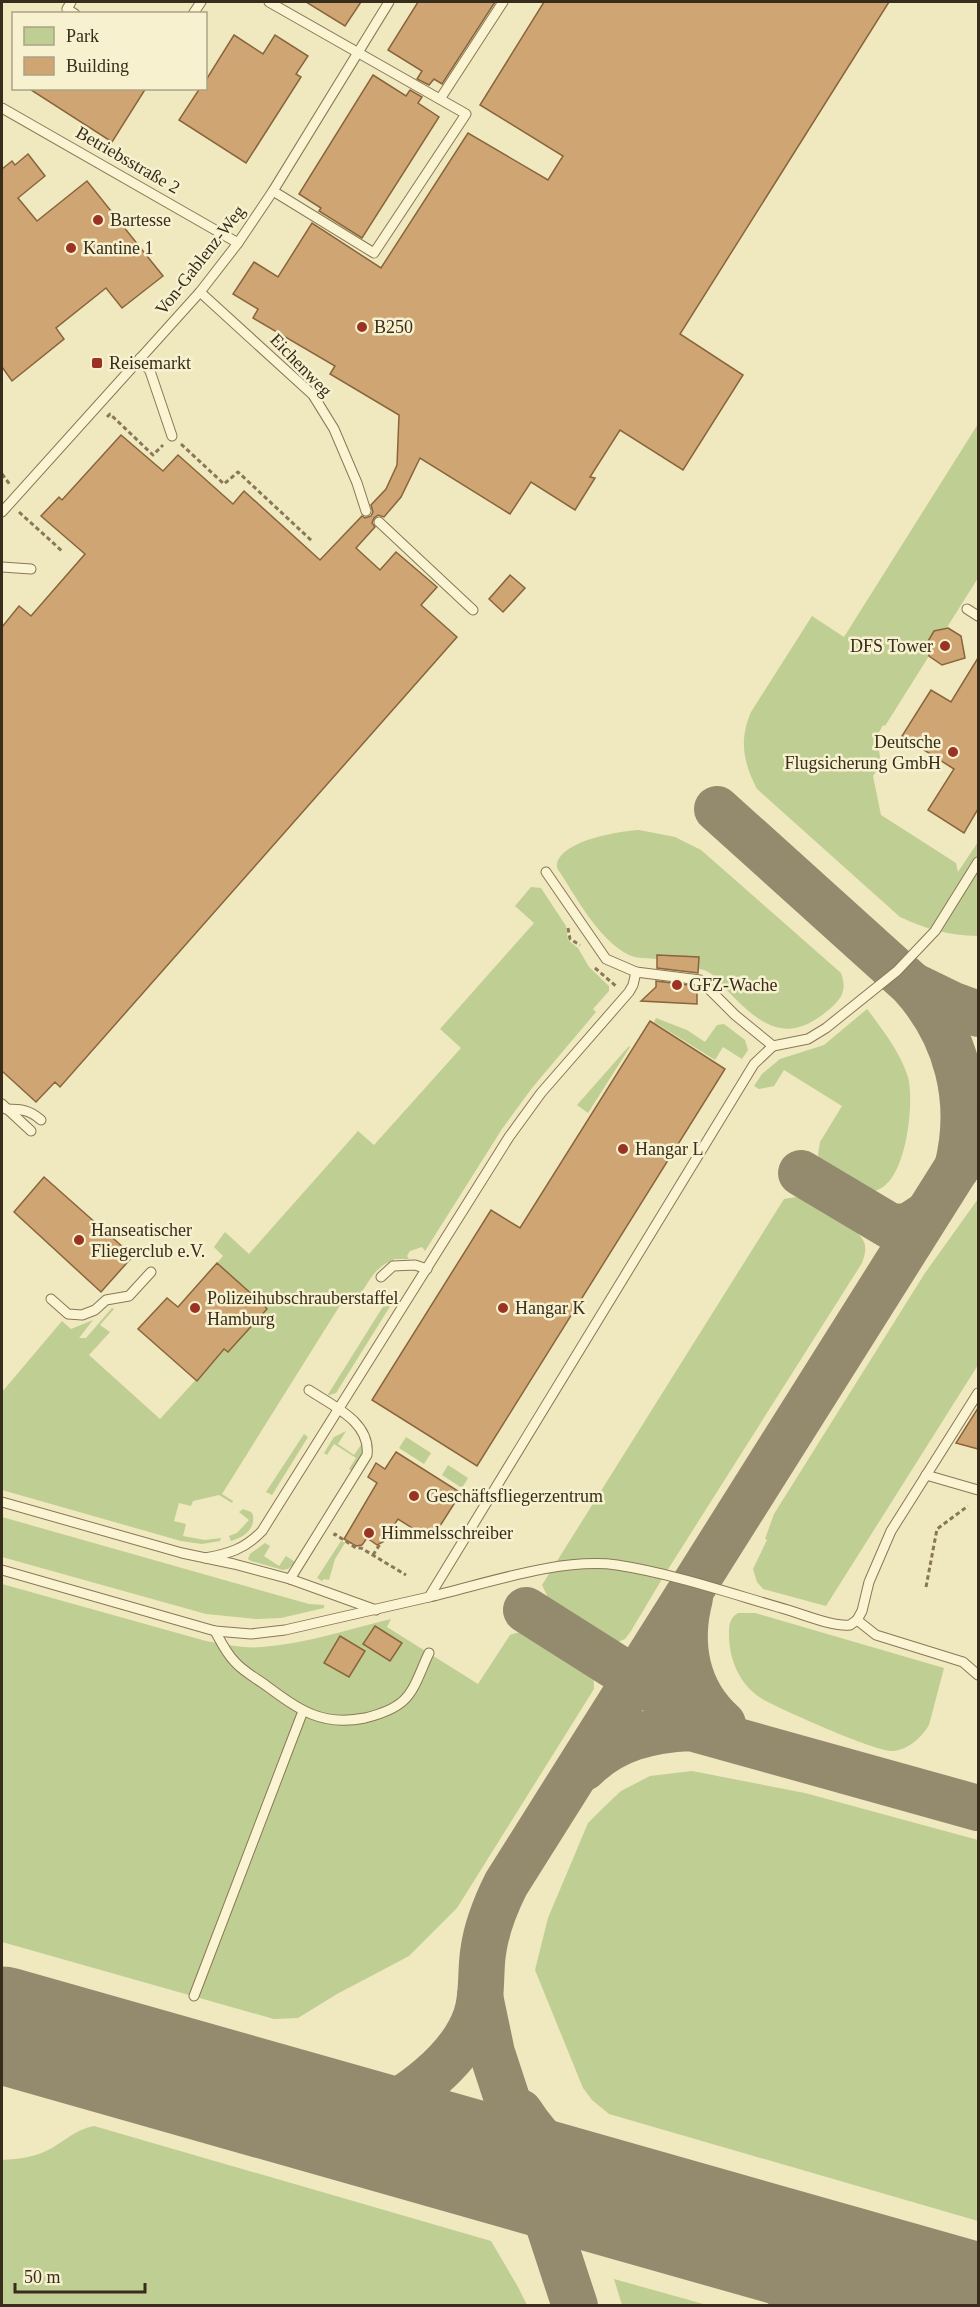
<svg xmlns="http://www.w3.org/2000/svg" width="980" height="2307" font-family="Georgia,serif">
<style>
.green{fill:#bfce93}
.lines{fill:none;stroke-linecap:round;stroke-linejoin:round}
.taxiway{stroke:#948a6e;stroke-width:46}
.runway{stroke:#948a6e;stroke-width:117}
.building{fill:#cfa673;stroke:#89653c;stroke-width:1.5}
.service-casing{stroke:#897857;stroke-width:11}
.path{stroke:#897857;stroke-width:3;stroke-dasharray:4.5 3;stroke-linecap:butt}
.service{stroke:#faf4d2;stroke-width:9}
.poi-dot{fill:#9a3324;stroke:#f7f1cf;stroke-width:2}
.labels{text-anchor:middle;stroke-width:5;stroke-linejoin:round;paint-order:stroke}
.street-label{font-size:18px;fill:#382d1c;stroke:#f7f1cf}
.poi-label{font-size:18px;fill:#382d1c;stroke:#f7f1cf;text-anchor:start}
</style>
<rect width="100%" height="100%" fill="#f0e8bf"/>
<g class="green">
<path d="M978 424V578L885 726 883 725 877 736 881 764 873 776 881 815 956 863 958 872 978 842V936C948 935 928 930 900 917L757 789C743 762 739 740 751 712L812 616 844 637Z"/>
<path d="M639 830 675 837 701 850 841 973C846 987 844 996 833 1006 787 1048 761 1026 724 987 717 979 710 970 699 969V958L658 955 657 959C648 958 638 959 629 955 597 939 576 896 557 868 555 841 620 831 639 830Z"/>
<path d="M531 887 541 888 566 926 568 940 578 948 589 967 609 986V991L593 1009 596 1012 532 1088 502 1129 425 1251 422 1247 410 1251 407 1256 409 1259H394L393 1261C375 1265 366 1286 357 1301L344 1299 222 1494 233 1501 232 1503 219 1495 193 1501 191 1506 179 1503 174 1521 186 1524 183 1536 205 1540 221 1538 220 1541 202 1544 181 1541 2 1490V1392L62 1321 71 1329 93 1320 79 1338H86L112 1308 114 1309 100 1325 110 1332 89 1355 160 1419 224 1349 228 1352 267 1309 266 1307 271 1301 262 1294 257 1299 217 1263 223 1256 214 1247 225 1232 249 1254 358 1131 374 1145 461 1048 440 1029 534 923 515 906Z"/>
<path d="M867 1009C883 1030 900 1052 908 1077 915 1103 906 1198 866 1191L821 1164 818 1155 820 1142 842 1106 784 1070 774 1086 759 1089 754 1086 762 1074 780 1059 824 1045Z"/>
<polygon points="656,1018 687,1030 705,1042 717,1025 724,1024 745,1040 748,1050 742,1059 723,1047 715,1060 654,1022"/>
<polygon points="629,1046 630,1047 588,1113 577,1105"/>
<path d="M796 1197C813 1202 855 1224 863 1240 867 1247 865 1255 862 1263L665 1574 631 1631 625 1639 618 1642H604L555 1612 542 1585 784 1199Z"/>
<polygon points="978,1199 978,1365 826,1606 763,1589 757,1582 753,1569 767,1540 765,1539 774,1514 925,1273"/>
<polygon points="389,1297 394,1300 336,1393 327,1396"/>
<polygon points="346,1431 338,1444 354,1455 363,1442 362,1453 352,1471 349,1469 356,1458 334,1444 327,1455 324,1453 334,1437"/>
<polygon points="304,1434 308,1437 272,1495 266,1492"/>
<polygon points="406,1437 431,1453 424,1464 399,1448"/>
<polygon points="448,1465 468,1478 462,1488 442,1475"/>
<path d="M243 1509 251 1512 253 1515C255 1530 244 1537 231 1541L229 1536 237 1533 249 1520 239 1512Z"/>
<polygon points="2,1517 309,1604 324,1605 324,1608 281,1618 256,1619 206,1614 2,1557"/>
<polygon points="341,1541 345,1543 335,1559 329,1580 324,1579 322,1581 317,1578"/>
<polygon points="265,1543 270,1546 264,1556 279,1566 286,1556 295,1562 288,1569 283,1570 251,1561 248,1559 250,1554"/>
<path d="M2 1584 206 1641C224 1644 244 1649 262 1647 305 1644 349 1629 391 1619L387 1627 478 1684 510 1635C518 1632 525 1632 533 1634 545 1637 583 1660 590 1670 594 1676 594 1682 594 1689L457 1908 409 1956 337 1994 298 2018 274 2019 2 1942Z"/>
<path d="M738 1613H755L944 1668 929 1725C922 1737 908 1750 893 1751 875 1752 783 1710 764 1700 757 1696 751 1691 746 1685 735 1671 730 1656 729 1638 729 1628 728 1619 738 1613Z"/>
<polygon points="692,1771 805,1793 978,1840 978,2221 609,2114 592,2100 583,2088 535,1970 548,1918 588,1823 603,1808 621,1791 650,1776"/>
<path d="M94 2126 491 2241 518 2287 527 2305H2V2160C19 2159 37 2157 52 2148 67 2139 77 2129 94 2126Z"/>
<polygon points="614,2279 707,2305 622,2305"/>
</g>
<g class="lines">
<g class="taxiway">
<path d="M717 809 911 984C957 1034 974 1101 957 1168"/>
<polyline points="914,986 951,1004 978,1014"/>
<polyline points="801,1173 890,1226 907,1227 927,1214"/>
<path d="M690 1598C678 1644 686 1691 723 1724"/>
<polyline points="526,1610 635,1679 721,1729"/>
<path d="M584 1768C614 1738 651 1730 691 1728L978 1808"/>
<polyline points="480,1996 492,2053 575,2306"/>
<polyline points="2,2046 41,2042 72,2045"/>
<path d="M520 2112C539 2142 571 2172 603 2189 614 2195 626 2199 638 2204"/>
<path d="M317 2115C332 2116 348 2118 363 2115 406 2105 462 2058 476 2016 483 1996 480 1974 483 1953 486 1929 495 1906 506 1884L978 1134"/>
<path d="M791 2306C827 2271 864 2274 910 2282"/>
</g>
<polyline class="runway" points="2,2025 978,2302"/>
</g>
<g class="building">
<polygon points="306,2 361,2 345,26"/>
<polygon points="418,2 495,2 442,84 434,79 429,85 417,79 422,71 388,50"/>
<polygon points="544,2 889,2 680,334 743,375 683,470 620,430 590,477 595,478 575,510 531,482 510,514 420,458 401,497 384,517 378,515 374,518 372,523 375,527 356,548 380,570 396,552 437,587 421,605 457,637 60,1087 55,1082 36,1102 2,1071 2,627 19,606 31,616 85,554 41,516 59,497 62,500 121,435 163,471 178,455 233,504 244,491 320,560 362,516 365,518 371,516 373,512 371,505 386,489 397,465 399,415 330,374 335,366 253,318 258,309 233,294 254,262 278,277 312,223 381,268 468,133 548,180 563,156 480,105"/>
<polygon points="234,35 263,54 275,35 308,56 296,74 301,77 246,163 179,120 200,88 206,88 206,80"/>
<polygon points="373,75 406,96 410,90 422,97 418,103 439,117 362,238 319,211 321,208 299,194"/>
<polygon points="28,88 146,88 112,142"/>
<polygon points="28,154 45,176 18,198 37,221 87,181 163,276 122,308 106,288 56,328 64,339 12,381 2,367 2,169 12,161 15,165"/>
<polygon points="510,575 525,588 503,612 489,599"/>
<polygon points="948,628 961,636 965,658 942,665 929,656 927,643 934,631"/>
<polygon points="978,658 978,809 964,833 928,810 954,769 902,736 931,690 951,702"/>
<polygon points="657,955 699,957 698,973 657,968"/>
<polygon points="656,981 697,986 697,1004 641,1001 656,987"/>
<polygon points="650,1021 725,1069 477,1466 372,1400 491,1210 520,1228"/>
<polygon points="44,1177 133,1256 101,1292 14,1212"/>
<polygon points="217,1263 257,1299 258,1297 267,1309 228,1352 224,1349 197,1381 138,1329 167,1298 178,1307"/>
<polygon points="978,1408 978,1449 956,1443"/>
<polygon points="396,1452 461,1493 431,1540 398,1519 383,1542 377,1545 367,1538 362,1545 356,1546 344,1539 377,1483 368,1477 376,1463 385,1469"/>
<polygon points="375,1626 402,1643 390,1661 363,1644"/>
<polygon points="340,1636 365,1651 349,1677 324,1663"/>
</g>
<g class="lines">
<g class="service-casing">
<g id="service">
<polyline points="71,2 67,9 75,14"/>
<polyline points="269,2 466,114 374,253 273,191"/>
<polyline points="193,14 201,2"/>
<polyline points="440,99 503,2"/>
<polyline points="2,108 238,243"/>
<polyline points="200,292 313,395 334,429 357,483 366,511"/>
<polyline points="140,358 150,371 172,436"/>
<polyline points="2,512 200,292 238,243 273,191 389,2"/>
<polyline points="379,522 473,610"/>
<polyline points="2,567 31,569"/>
<polyline points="967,609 978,616"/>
<polyline points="546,872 606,959 636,972 700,980 735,1015 773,1046 808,1039 826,1028 897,971 935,931 978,862"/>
<polyline points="2,1104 31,1131"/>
<path d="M6 1109C21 1109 30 1110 41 1120"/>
<polyline points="381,1277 393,1266 415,1265 427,1269"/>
<polyline points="51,1299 68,1314 82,1315 95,1310 106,1300 129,1296 151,1272"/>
<polyline points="926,1475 978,1490"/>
<polyline points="2,1502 182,1553 234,1564 290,1579 376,1610"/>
<path d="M205 1558C228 1554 245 1549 262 1531L509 1137 541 1093 629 992 633 985 636 972"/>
<polyline points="2,1570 215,1631 251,1634 285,1630 429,1597 754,1064 773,1046"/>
<path d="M290 1579 367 1455C371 1422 333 1406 309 1390"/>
<path d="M429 1597C485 1584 561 1557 617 1565 675 1574 732 1594 788 1610 805 1615 834 1627 850 1625L857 1620 862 1611 869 1582 891 1531 978 1393"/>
<polyline points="857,1620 876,1635 963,1662 978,1675"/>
<path d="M215 1631C221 1642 226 1653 235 1662 243 1671 254 1677 264 1684 298 1709 321 1727 365 1718 377 1715 393 1710 403 1701 416 1689 421 1669 429 1653"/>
<polyline points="194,1996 303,1711"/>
</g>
</g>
<g class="path">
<polyline points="107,417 110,414 153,455 163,445"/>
<polyline points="181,444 224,484 238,472 312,541"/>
<polyline points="2,474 11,486"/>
<polyline points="19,512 62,551"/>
<polyline points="568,928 570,939 580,945"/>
<polyline points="595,968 617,987"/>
<polyline points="334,1536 335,1534 356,1548 361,1548 406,1575"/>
<polyline points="373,1555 380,1544"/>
<polyline points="926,1587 937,1529 968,1506"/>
</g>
<use href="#service" class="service"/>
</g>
<g class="poi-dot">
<circle cx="98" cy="220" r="6"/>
<circle cx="71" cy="248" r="6"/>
<circle cx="362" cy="327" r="6"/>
<rect x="91" y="357" width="12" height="12" rx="3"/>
<circle cx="945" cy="646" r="6"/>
<circle cx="953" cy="752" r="6"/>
<circle cx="677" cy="985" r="6"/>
<circle cx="623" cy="1149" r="6"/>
<circle cx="79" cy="1240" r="6"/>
<circle cx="195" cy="1308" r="6"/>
<circle cx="503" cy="1308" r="6"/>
<circle cx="414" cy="1496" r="6"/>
<circle cx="369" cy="1533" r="6"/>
</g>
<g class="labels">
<g class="street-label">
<text transform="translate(128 160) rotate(30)" y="6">Betriebsstraße 2</text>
<text transform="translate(200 260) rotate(-52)" y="6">Von-Gablenz-Weg</text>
<text transform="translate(301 365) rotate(46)" y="6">Eichenweg</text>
</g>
<g class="poi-label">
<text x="110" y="226">Bartesse</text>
<text x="83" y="254">Kantine 1</text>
<text x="374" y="333">B250</text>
<text x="109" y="369">Reisemarkt</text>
<text x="933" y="652" text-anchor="end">DFS Tower</text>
<text x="941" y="748" text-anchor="end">Deutsche<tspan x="941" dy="21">Flugsicherung GmbH</tspan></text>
<text x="689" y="991">GFZ-Wache</text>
<text x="635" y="1155">Hangar L</text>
<text x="91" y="1236">Hanseatischer<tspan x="91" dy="21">Fliegerclub e.V.</tspan></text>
<text x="207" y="1304">Polizeihubschrauberstaffel<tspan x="207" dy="21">Hamburg</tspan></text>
<text x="515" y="1314">Hangar K</text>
<text x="426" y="1502">Geschäftsfliegerzentrum</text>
<text x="381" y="1539">Himmelsschreiber</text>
</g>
</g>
<rect width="980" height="2307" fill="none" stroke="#382d1c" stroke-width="6"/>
<rect x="12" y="12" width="195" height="78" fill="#f7f1cf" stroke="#aba387" stroke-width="1.5"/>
<rect x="24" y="27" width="30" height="18" fill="#bfce93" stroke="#aba387" stroke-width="1.5"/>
<text x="66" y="42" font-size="18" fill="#382d1c">Park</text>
<rect x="24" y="57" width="30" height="18" fill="#cfa673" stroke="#aba387" stroke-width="1.5"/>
<text x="66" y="72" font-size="18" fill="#382d1c">Building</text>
<path d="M15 2283v9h130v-9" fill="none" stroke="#382d1c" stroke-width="3"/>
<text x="24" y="2283" font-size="18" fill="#382d1c" stroke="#f7f1cf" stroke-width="4.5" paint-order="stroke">50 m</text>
</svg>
